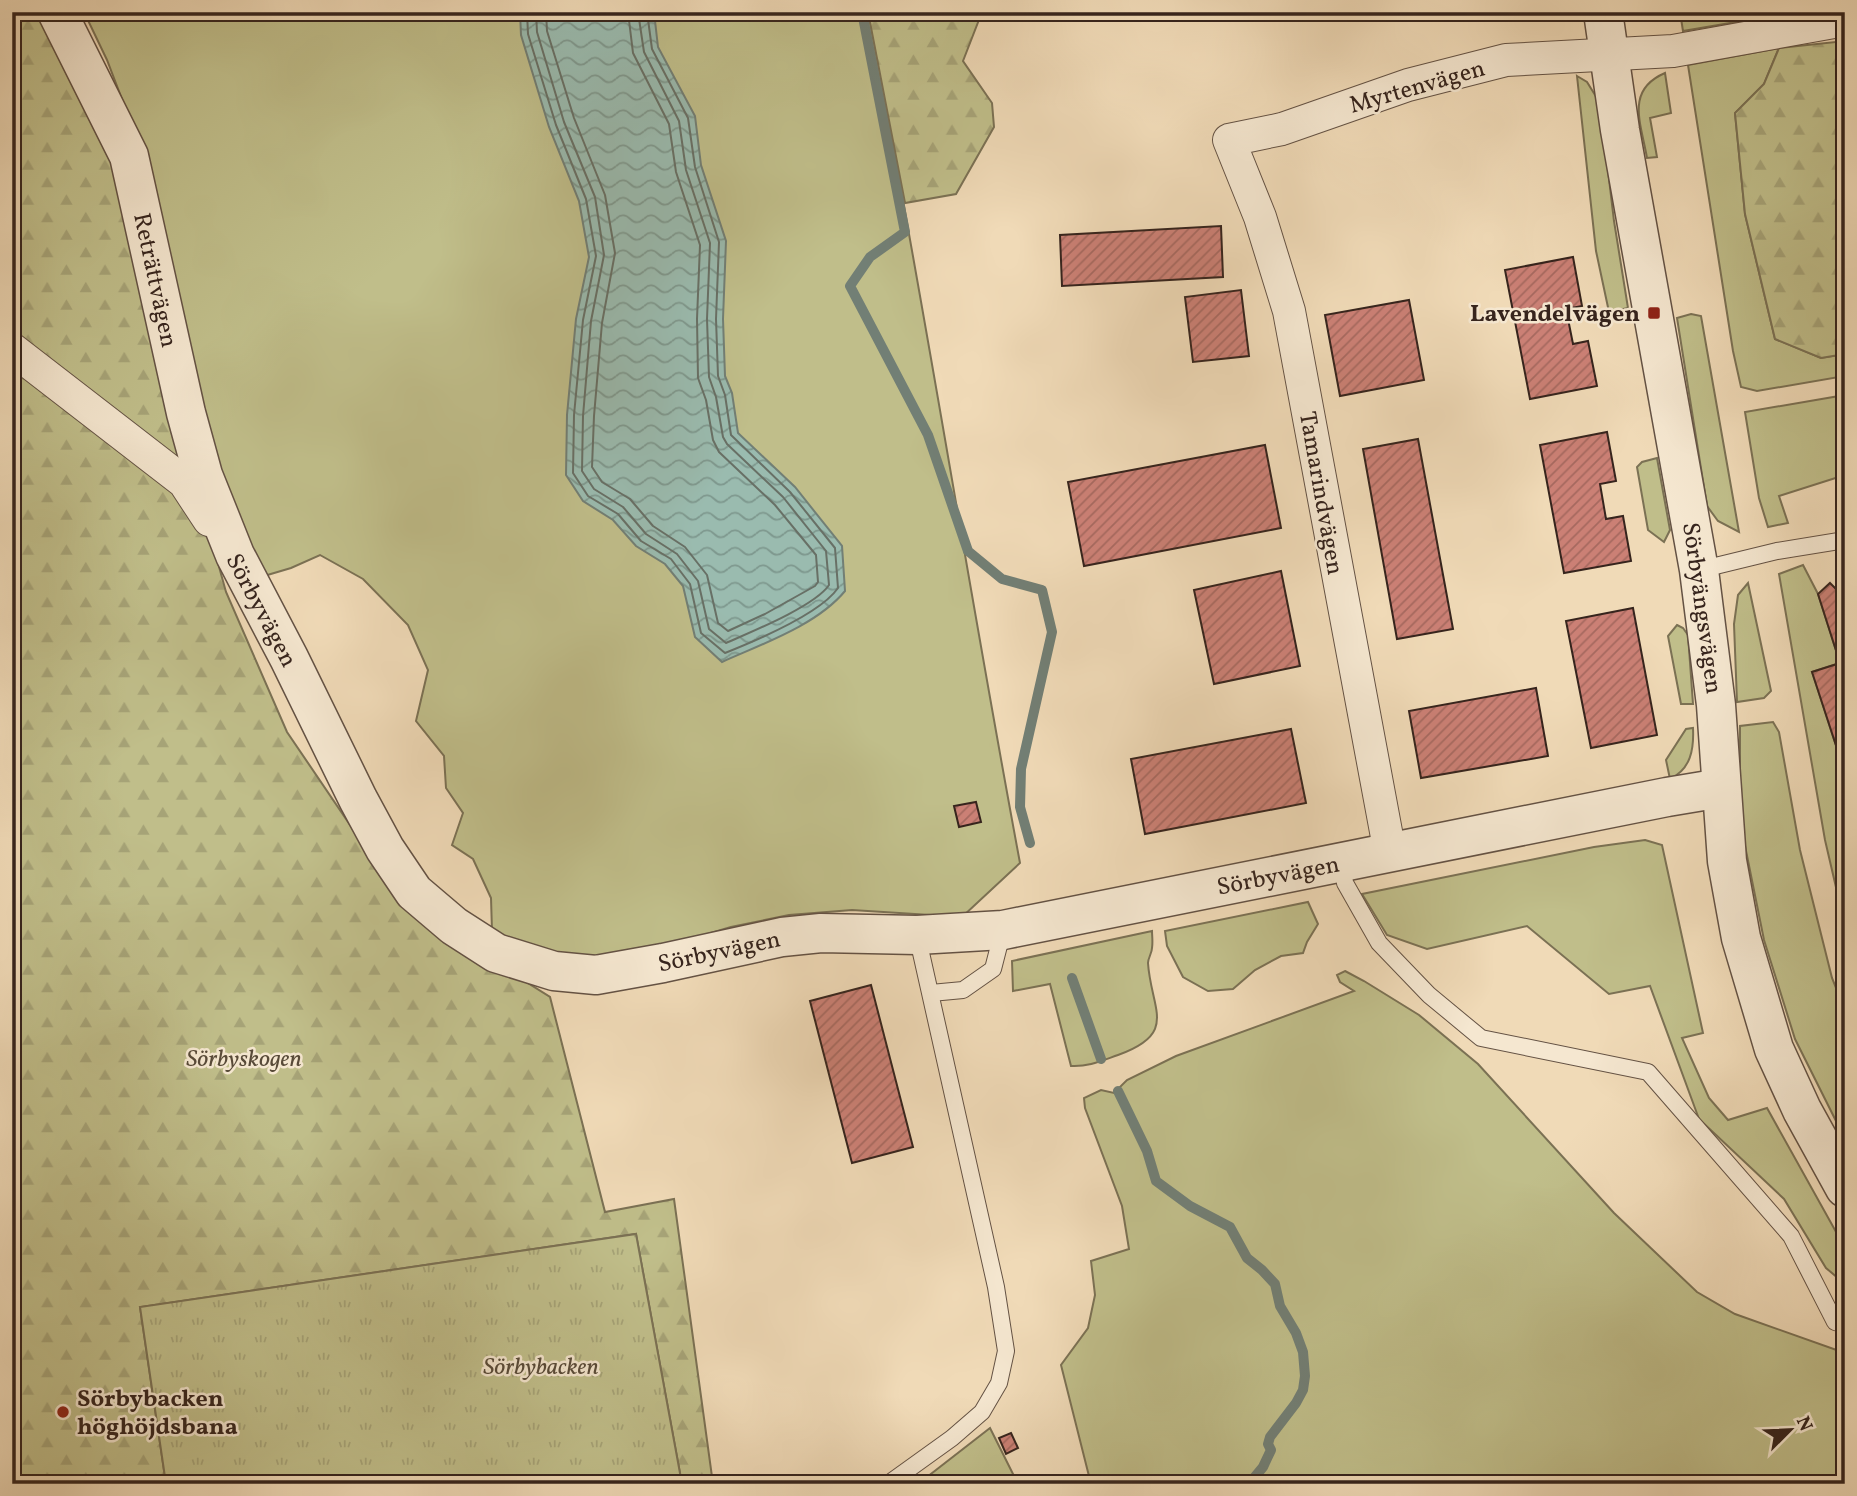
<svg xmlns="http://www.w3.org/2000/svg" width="1857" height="1496" font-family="Vollkorn,serif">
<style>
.grass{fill:#c0be8a;stroke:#7b7154;stroke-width:2}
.forest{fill:url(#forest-firs);stroke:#7b7154;stroke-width:2}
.park{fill:url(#park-tufts);stroke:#7b7154;stroke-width:2}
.water{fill:url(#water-waves);stroke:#727f75;stroke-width:2}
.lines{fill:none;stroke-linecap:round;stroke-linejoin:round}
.shore{stroke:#687066;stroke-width:2}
.stream{stroke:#727f75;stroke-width:10}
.building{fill:url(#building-hatch);stroke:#36241d;stroke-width:2}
.service-casing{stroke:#645244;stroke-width:18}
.minor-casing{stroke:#645244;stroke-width:34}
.tertiary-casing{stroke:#645244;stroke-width:41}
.service{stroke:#f5e7d0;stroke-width:16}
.minor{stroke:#f5e7d0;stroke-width:32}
.tertiary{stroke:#f5e7d0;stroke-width:38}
.poi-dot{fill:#8f2418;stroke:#f5e7d0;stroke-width:2.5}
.labels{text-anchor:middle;stroke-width:5;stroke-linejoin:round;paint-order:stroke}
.street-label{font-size:24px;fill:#36241d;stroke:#f5e7d0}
.poi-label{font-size:24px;font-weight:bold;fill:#36241d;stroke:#f5e7d0;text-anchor:end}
.park-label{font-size:24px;font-style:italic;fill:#584a38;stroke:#f5e7d0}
</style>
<defs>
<pattern id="forest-firs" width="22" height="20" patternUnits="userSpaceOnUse" patternTransform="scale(1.75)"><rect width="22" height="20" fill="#c0be8a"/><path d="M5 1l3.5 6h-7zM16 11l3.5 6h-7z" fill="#a6a377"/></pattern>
<pattern id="park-tufts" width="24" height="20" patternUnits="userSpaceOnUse" patternTransform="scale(1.75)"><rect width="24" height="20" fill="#c0be8a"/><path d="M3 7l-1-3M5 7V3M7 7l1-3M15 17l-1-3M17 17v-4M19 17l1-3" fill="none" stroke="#a6a377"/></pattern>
<pattern id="water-waves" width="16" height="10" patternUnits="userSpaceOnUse" patternTransform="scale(1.75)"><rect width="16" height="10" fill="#9abbaf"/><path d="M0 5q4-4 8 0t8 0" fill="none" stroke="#7e988e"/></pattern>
<pattern id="building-hatch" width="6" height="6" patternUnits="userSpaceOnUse" patternTransform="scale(1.75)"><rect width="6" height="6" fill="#cb8075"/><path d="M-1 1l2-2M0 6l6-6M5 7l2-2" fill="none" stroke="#a6695f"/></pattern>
</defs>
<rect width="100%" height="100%" fill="#f0dab7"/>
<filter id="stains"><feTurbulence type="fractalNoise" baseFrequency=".00286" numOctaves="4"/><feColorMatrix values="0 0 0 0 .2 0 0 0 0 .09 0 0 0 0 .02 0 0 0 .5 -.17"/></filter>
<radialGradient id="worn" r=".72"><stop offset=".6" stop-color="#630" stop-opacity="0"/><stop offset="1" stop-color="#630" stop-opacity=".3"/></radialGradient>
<g class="grass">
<path d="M84 12H868C923 295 967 580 1020 863L962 917 852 910 789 915 731 927 677 943 608 955 552 958 492 931 491 898 473 859 452 845 463 813 446 788 444 756 416 721 428 670 408 625 363 579 320 555 291 568 264 576 217 477 144 157 107 60Z"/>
<polygon points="1680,12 1794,12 1683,31"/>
<polygon points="1779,48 1764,84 1735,113 1745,214 1775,339 1821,358 1845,354 1845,376 1757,391 1741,387 1733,351 1688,65"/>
<path d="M1665 73 1671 113 1650 118 1657 157 1647 158C1641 123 1625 90 1665 73Z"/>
<polygon points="1577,76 1587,82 1600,103 1614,221 1628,308 1609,312 1596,251"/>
<polygon points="1691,314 1701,316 1739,532 1718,521 1707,506 1677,318"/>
<polygon points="1845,395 1845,475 1779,496 1788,523 1768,527 1759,498 1745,412"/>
<polygon points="1657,458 1670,530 1664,542 1648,530 1637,467 1642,462"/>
<polygon points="1803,565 1818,594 1840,663 1812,672 1845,773 1845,926 1825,840 1779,574"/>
<polygon points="1748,583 1771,691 1764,698 1737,702 1734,624 1738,595"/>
<polygon points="1677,625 1683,628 1688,635 1693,704 1681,704 1668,636"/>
<polygon points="1773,722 1779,732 1800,850 1832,978 1845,1010 1845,1139 1795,1039 1764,940 1740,821 1740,726"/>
<path d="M1693 728C1694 749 1691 769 1670 779L1666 760 1686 729Z"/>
<polygon points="1645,840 1662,845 1703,1033 1682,1038 1709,1098 1728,1120 1767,1108 1845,1248 1845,1284 1826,1268 1784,1199 1699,1119 1650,986 1609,994 1527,926 1427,949 1387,935 1362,894 1594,847"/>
<polygon points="1308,902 1318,924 1307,942 1303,953 1281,956 1255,970 1233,989 1208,991 1183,977 1167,946 1165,931"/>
<path d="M1152 931C1152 936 1153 942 1152 948 1152 953 1148 958 1148 963 1151 1010 1179 1033 1118 1055 1101 1061 1088 1067 1071 1066L1050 984 1013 991 1012 961Z"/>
<polygon points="1345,971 1364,981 1419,1015 1478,1064 1614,1213 1697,1292 1735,1314 1845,1353 1845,1484 1091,1484 1061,1365 1088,1328 1095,1295 1091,1261 1129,1249 1122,1206 1085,1108 1084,1098 1101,1090 1114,1093 1127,1080 1176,1056 1354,991 1340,982 1337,975"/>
<polygon points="990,1428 1018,1484 918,1484"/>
</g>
<g class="forest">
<polygon points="12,12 42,12 119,164 195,480 226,592 287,732 382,872 491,960 550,997 605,1212 674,1199 713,1484 682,1484 636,1234 140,1307 166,1484 12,1484"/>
<polygon points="868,12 982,12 963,61 992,103 994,127 956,194 905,203"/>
<polygon points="1845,41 1845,354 1821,358 1775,339 1745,214 1735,113 1764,84 1779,48"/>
</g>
<polygon class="park" points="636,1234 682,1484 166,1484 140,1307"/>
<path class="water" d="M520 12H654L658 47 695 116 701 165 726 241 723 319 725 376 732 393 738 433 795 487 842 546 845 591C817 625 762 644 722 662L695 637 683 586 665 564 636 546 613 520 583 501 566 475 567 415 576 319 589 257 579 201 549 127 521 35Z"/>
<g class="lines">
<g class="shore">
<path d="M527 12 528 34 556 125 586 199 596 256 583 320 574 415 573 473 588 496 618 514 641 541 671 559 690 584 701 633 725 653C755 641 820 614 838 588L835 548 790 492 731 435 725 395 718 376 716 319 719 242 695 167 688 118 652 49 647 12"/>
<path d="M536 12 537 32 564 122 595 197 604 255 591 321 583 416 582 471 594 489 623 507 646 534 677 554 698 581 709 629 726 643C751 632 815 606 829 585L826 551 783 497 727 444 723 437 716 397 709 377 707 319 710 243 686 170 679 121 644 52 638 12"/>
<polyline points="546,12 547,31 574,118 605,195 615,253 602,323 594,416 592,467 602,482 630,499 653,526 685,547 707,575 718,623 728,631 765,614 815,586 818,582 816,555 775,505 719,452 713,440 706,400 698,378 697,319 700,245 676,172 669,124 633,53 628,12"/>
</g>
<g class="stream">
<polyline points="862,12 905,232 870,257 850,286 928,435 968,551 1002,579 1042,590 1052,632 1021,769 1020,807 1030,843"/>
<polyline points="1072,978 1101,1059"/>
<polyline points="1118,1091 1147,1151 1156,1181 1190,1206 1230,1227 1247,1258 1262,1270 1275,1284 1280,1306 1296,1333 1303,1352 1305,1376 1303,1390 1296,1403 1270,1437 1268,1444 1271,1450 1263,1467 1249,1484"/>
</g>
</g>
<g class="building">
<polygon points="1221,226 1223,277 1062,286 1060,235"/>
<polygon points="1573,257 1582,306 1566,309 1573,344 1588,341 1597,386 1530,399 1505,270"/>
<polygon points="1241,290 1249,356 1193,362 1185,297"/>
<polygon points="1409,300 1424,380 1340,396 1325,315"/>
<polygon points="1607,432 1616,481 1600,484 1606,519 1623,516 1631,561 1564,573 1540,445"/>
<polygon points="1418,439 1453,629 1397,639 1363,449"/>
<polygon points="1265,445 1281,528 1084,566 1068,482"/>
<polygon points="1281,571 1300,666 1214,684 1194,590"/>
<polygon points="1830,583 1845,598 1845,773 1812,672 1840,663 1818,594"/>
<polygon points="1633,608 1657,735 1591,748 1566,621"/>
<polygon points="1536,688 1548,756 1421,778 1409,711"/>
<polygon points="1291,729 1306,803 1145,834 1131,759"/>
<polygon points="976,802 981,822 959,827 954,806"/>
<polygon points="871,985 913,1147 852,1163 810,1001"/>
<polygon points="1011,1433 1018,1448 1006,1454 999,1438"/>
</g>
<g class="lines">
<g class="service-casing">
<g id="service">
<polyline points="1699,570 1777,551 1845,540"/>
<polyline points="1342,863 1345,883 1379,943 1429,995 1481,1038 1648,1072 1791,1236 1835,1322 1845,1325"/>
<polyline points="931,993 963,990 993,969 1003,930"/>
<polyline points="888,1484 952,1438 982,1412 999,1383 1006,1351 996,1287 917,935"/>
</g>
</g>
<g class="minor-casing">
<g id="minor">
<polyline points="12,349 184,482 209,520"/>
<polyline points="1390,853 1289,311 1260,217 1229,140 1282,129 1408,85 1506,60 1673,51 1845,20"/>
</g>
</g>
<g class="tertiary-casing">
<g id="tertiary">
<polyline points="57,12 129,156 186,413 203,475 235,555 289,658 358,799 385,849 414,892 454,926 496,953 554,971 596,975 663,963 782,937 821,933 917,935 1003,930 1667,797 1721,788"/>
<polyline points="1603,12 1620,130 1699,570 1716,705 1727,861 1741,938 1774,1049 1802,1110 1845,1188"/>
</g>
</g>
<use href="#service" class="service"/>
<use href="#minor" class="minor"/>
<use href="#tertiary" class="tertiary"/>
</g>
<g class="poi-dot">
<rect x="1647" y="306" width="14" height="14" rx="3.5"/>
<circle cx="63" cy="1412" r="7"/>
</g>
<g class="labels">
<g class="street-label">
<text transform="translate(1417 86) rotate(-16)" y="8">Myrtenvägen</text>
<text transform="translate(156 280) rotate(78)" y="8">Reträttvägen</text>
<text transform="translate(1322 493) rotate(80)" y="8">Tamarindvägen</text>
<text transform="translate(1703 608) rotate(82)" y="8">Sörbyängsvägen</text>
<text transform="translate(262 610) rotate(62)" y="8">Sörbyvägen</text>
<text transform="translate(1278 875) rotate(-11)" y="8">Sörbyvägen</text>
<text transform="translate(719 951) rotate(-12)" y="8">Sörbyvägen</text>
</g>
<g class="poi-label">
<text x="1640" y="321">Lavendelvägen</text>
<text x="77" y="1406" text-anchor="start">Sörbybacken<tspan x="77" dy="28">höghöjdsbana</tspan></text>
</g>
<g class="park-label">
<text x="244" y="1066">Sörbyskogen</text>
<text x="541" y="1374">Sörbybacken</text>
</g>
</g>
<rect width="1857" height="1496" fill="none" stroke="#f0dab7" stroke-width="42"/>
<rect x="14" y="14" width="1829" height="1468" fill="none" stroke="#36241d" stroke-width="3.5"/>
<rect x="21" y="21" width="1815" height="1454" fill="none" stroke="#36241d" stroke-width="2"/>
<g transform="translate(1790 1430) rotate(66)" stroke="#f5e7d0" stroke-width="5" paint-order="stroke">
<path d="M0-5L12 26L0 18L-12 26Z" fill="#36241d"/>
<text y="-10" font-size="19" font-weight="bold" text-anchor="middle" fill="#36241d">N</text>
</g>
<rect width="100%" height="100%" filter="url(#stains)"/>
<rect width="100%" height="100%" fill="url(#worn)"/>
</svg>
